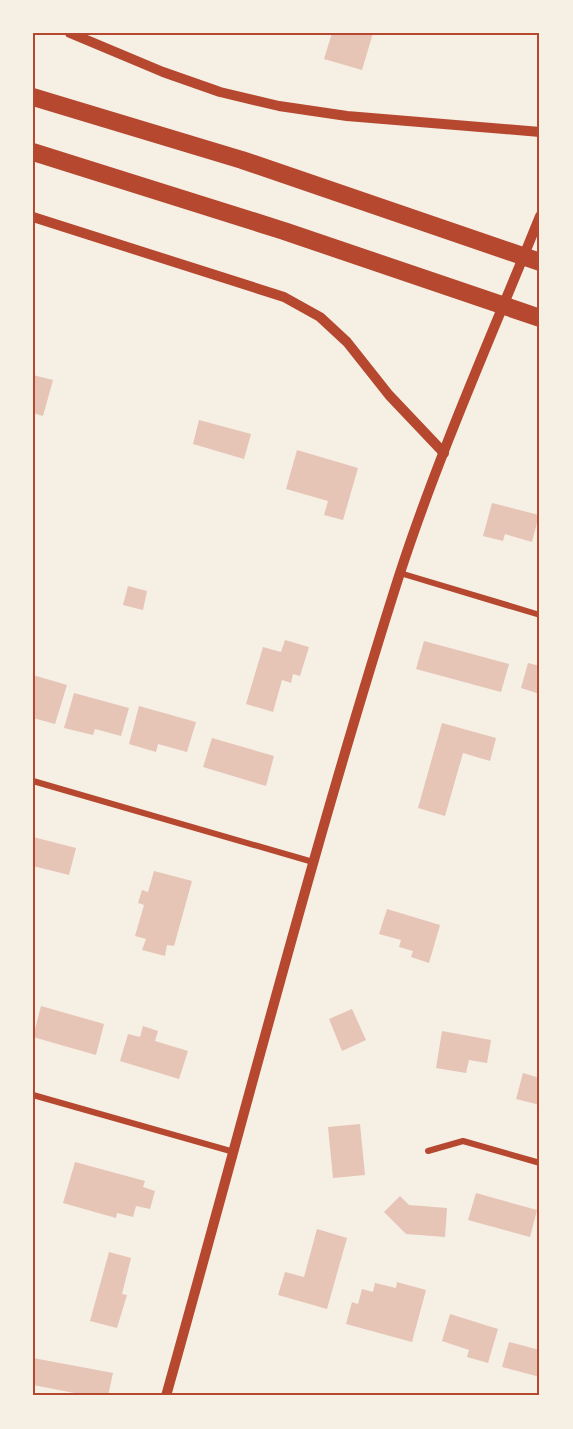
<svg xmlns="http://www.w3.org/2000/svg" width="573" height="1429" font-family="Poppins,sans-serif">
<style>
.building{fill:#e6c5b7}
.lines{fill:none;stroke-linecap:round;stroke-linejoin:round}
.minor{stroke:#b5482f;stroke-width:6}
.tertiary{stroke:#b5482f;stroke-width:10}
.motorway{stroke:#b5482f;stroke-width:18}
.neatline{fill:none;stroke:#b5482f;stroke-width:2}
</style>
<rect width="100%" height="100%" fill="#f6efe4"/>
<g class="building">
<polygon points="332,33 373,33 362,70 324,59"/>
<polygon points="33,375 53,380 43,416 33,413"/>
<polygon points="199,420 251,434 244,459 193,444"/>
<polygon points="297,450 358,468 343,520 324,515 328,501 286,489"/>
<polygon points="492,503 539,515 532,542 505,534 503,541 483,536"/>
<polygon points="128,586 147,591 143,610 123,605"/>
<polygon points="285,640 309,647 300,676 293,674 291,683 282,680 273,712 246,704 263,647 281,652"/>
<polygon points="424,641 509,664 501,692 416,669"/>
<polygon points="528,663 540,666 540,694 521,688"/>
<polygon points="33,675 67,685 55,724 33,718"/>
<polygon points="74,693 129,708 121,736 95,729 93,735 64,728"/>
<polygon points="139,706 196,722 187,752 158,744 156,752 129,744"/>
<polygon points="442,723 496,738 490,761 463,753 445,816 418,808"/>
<polygon points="212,738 274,756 266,786 203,767"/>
<polygon points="33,837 76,848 69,875 33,866"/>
<polygon points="154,871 192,881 174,946 167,945 165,956 142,950 146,939 135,936 144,905 138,903 142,890 148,892"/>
<polygon points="387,909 440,925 429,963 411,957 413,951 399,947 401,940 379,934"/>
<polygon points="41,1006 104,1024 96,1055 33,1037"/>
<polygon points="352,1009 366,1040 342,1051 329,1019"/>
<polygon points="143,1026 158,1031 155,1041 188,1051 179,1079 120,1061 128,1034 140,1037"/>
<polygon points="442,1031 491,1040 487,1063 469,1060 466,1073 436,1068"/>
<polygon points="523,1073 540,1078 540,1105 516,1099"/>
<polygon points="360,1124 365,1175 333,1178 328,1127"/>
<polygon points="75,1162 145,1181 143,1187 155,1191 150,1209 136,1206 133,1217 117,1213 116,1218 63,1203"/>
<polygon points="476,1193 537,1210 530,1237 468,1220"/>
<polygon points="400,1196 409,1205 447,1208 445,1237 406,1234 384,1212"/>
<polygon points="317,1229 347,1238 327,1309 278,1295 285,1272 304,1277"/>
<polygon points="109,1252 131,1258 122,1294 127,1295 117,1328 90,1321"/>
<polygon points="397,1282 426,1290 412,1342 346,1324 352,1302 358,1304 362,1289 373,1292 375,1283 396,1288"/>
<polygon points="450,1314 498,1329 488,1363 467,1357 469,1350 442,1341"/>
<polygon points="509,1342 540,1350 540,1377 502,1367"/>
<polygon points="33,1358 113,1373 108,1396 90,1396 33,1385"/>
</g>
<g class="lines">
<g class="minor">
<polyline points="400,573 540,615"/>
<polyline points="33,781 313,862"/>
<polyline points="33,1095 234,1152"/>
<polyline points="428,1151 463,1141 540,1163"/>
</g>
<g class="tertiary">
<polyline points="70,33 163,72 220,92 279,106 347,116 540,132"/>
<polyline points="33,217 284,297 320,317 347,342 389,395 444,453"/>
<path d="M166 1396C243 1122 313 846 399 576 439 453 492 335 540 216"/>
</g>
<g class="motorway">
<polyline points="33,97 242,160 540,262"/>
<polyline points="33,152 284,231 540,318"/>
</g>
</g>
<rect width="573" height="1429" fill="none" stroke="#f6efe4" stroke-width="69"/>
<rect x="34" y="34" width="504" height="1360" class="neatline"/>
</svg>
